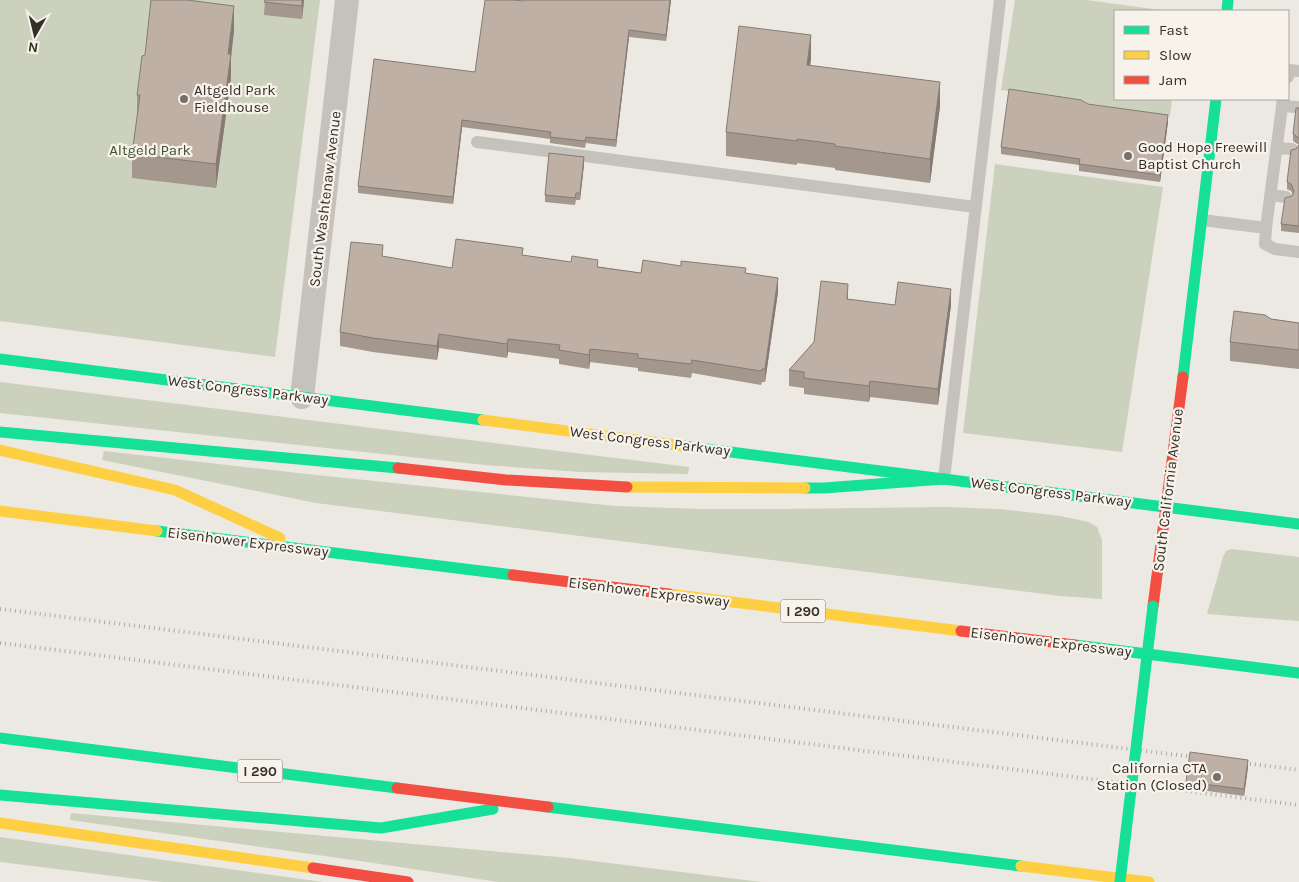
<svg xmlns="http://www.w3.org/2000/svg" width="1299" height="882" font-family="Karla,sans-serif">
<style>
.green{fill:#cbd1bd}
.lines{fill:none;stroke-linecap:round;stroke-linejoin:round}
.lane{stroke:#c5c1bb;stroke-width:12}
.street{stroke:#c5c1bb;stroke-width:24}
.fast{stroke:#16e098;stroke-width:11}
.slow{stroke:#ffcf43;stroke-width:11}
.jam{stroke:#f24e42;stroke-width:11}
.rail{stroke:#ada9a5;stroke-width:4;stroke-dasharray:1 4;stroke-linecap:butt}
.fast-bridge{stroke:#16e098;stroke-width:11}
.wall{fill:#a3978e}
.shaded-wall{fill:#857b74}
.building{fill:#beb0a5;stroke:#857b74}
.poi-dot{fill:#75706a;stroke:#f8f3ea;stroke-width:2}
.labels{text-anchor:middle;stroke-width:4.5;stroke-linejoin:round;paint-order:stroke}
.shield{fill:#f8f3ea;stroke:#706a64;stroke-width:1}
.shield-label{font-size:14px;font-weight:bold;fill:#352f2a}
.poi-label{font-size:15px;fill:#352f2a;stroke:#f8f3ea;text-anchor:start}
.park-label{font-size:15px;fill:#415130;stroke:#f8f3ea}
.street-label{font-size:15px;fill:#352f2a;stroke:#f8f3ea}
</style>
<rect width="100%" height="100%" fill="#ece9e2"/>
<g class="green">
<polygon points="0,0 320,0 275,357 0,321"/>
<polygon points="1015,0 1087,0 1167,11 1115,11 1115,99 1172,99 1170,116 1001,90"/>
<polygon points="995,164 1163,187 1122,452 963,433"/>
<polygon points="0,382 689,467 688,474 580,472 485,465 0,413"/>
<polygon points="104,451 307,474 615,506 701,509 779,509 945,507 1000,509 1060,516 1089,522 1097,527 1102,540 1102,599 1061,596 316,503 102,460"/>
<polygon points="1231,549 1299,557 1299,621 1207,614 1223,557 1226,551"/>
<polygon points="71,813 569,858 761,882 498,882 367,862 70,820"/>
<polygon points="0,837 323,882 162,882 0,862"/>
</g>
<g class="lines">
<g class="lane">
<polyline points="1288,77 1289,70 1299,71"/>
<polyline points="1282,106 1297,107"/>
<polyline points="477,142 975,207"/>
<polyline points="1277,148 1292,149"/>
<polyline points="1271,195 1286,197"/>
<polyline points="1202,220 1266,228 1283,99"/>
<polyline points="1266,228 1265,244 1275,249 1299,252"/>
<polyline points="944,479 1000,0"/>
</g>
<polyline class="street" points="302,397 347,0"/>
<g class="fast">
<polyline points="1227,11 1228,0"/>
<polyline points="0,359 483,420"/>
<polyline points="1183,377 1216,99"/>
<polyline points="0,432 398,468"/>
<polyline points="683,446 1299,524"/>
<polyline points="805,488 824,488 944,479"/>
<polyline points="157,531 513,575"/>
<polyline points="1075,645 1299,673"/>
<polyline points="0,738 397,788"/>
<polyline points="0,795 381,828 493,809"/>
<polyline points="548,807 1021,866"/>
</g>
<g class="slow">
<polyline points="483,420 683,446"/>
<polyline points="0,450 175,490 280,538"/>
<polyline points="627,487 805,488"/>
<polyline points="0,511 157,531"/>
<polyline points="669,594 961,631"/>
<polyline points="0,823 313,868"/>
<polyline points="1021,866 1149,882"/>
</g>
<g class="jam">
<polyline points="398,468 506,480 627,487"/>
<polyline points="513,575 669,594"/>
<polyline points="1153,606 1183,377"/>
<polyline points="961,631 1075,645"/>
<polyline points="397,788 548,807"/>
<polyline points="313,868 408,882"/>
</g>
<g class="rail">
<polyline points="0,609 1202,758"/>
<polyline points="0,643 1299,805"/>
<polyline points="1235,762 1299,770"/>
</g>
<polyline class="fast-bridge" points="1120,882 1153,606"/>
</g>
<g class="wall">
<polygon points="265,0 304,0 302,19 264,15"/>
<polygon points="671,0 666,41 629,37 616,147 586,143 585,148 550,143 550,139 462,127 453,204 358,193 358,186 475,72 524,1"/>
<polygon points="234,30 231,57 231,78 216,188 132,178 132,154 137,119 137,95"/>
<polygon points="811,59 810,65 940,106 930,183 835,170 835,168 797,163 797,165 726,156 726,132"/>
<polygon points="1088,104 1168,122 1160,182 1079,171 1079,165 1001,154 1001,147"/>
<polygon points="1299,108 1299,233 1281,231 1281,224 1293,194 1291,191 1287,189 1287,182 1296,149 1299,145 1293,141 1293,134"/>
<polygon points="584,164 580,200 576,200 575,205 545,202 545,195"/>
<polygon points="523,255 641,273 681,266 746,273 778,292 765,382 762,382 761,385 692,373 691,378 638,371 638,368 590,362 589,369 559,364 559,359 508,352 507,358 439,348 437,360 373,352 340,346 340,332 383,257 452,268"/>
<polygon points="848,300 895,305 951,305 938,405 870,397 869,402 804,394 804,388 789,386 789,370 814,342"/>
<polygon points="1271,319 1299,323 1299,369 1230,361 1230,342"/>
<polygon points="1248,767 1244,796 1186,788 1186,782"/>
</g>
<g class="shaded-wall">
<polygon points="302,0 304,0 302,19"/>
<polygon points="670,0 671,0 666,41 666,35"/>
<polygon points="234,6 234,30 231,57 231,78 216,188 216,164"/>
<polygon points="629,30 629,37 616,147 616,140"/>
<polygon points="811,35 811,59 807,88 807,65"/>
<polygon points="940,82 940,106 930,183 930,159"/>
<polygon points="1168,115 1168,122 1160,182 1160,175"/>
<polygon points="462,120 462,127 453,204 453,197"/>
<polygon points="584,157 584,164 580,200 580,193"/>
<polygon points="778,278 778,292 765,382 765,369"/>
<polygon points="848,284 848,300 847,299"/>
<polygon points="951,289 951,305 938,405 938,389"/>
<polygon points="439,334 439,348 437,360 437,346"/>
<polygon points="508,339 508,352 507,358 507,344"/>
<polygon points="590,349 590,362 589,369 589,355"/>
<polygon points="870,381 870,397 869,402 869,386"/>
<polygon points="1248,760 1248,767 1244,796 1244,789"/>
</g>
<g class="building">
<polygon points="151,0 187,0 234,6 228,54 231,54 216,164 132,154 140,95 137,95 142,56 145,55"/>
<polygon points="265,0 302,0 302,6 264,2"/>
<polygon points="485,0 513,0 524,1 524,0 670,0 666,35 629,30 616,140 586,137 585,141 550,137 551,132 462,120 453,197 358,186 374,59 475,72"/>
<polygon points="739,26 811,35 807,65 940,82 930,159 835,146 835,144 797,139 797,141 726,132"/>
<polygon points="1009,89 1081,100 1088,104 1168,115 1160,175 1079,164 1080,159 1001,147"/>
<polygon points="1296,108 1299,108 1299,138 1293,134"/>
<polygon points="1299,145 1299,226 1281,224 1285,198 1292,196 1294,191 1291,184 1287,182 1291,150 1296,149"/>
<polygon points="549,153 584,157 580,193 576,193 575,198 545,195"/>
<polygon points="456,239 523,248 522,255 571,262 572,256 598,260 597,267 641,273 643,260 681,266 681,261 746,268 745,273 778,278 765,369 762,369 761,371 692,360 691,364 638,358 638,354 590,349 589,355 559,350 560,345 508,339 507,344 439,334 437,346 373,338 340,332 351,242 383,245 382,256 452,268"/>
<polygon points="821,281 848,284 847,299 895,305 898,282 951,289 938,389 870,381 869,386 804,378 804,372 789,370 814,342"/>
<polygon points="1234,311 1265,315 1271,319 1299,323 1299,350 1230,342"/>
<polygon points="1190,752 1248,760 1244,789 1186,782"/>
</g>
<g class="poi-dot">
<circle cx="184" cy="99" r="5"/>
<circle cx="1128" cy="156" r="5"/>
<circle cx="1217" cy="777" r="5"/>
</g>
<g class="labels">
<g class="shield">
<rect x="780.5" y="599.5" width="45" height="23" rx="4"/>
<rect x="237.5" y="759.5" width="45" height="23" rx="4"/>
</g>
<g class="shield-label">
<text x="803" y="616">I 290</text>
<text x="260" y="776">I 290</text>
</g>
<g class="poi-label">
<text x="194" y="95">Altgeld Park<tspan x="194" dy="17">Fieldhouse</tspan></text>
<text x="1138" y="152">Good Hope Freewill<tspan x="1138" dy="17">Baptist Church</tspan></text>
<text x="1207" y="773" text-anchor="end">California CTA<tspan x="1207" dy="17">Station (Closed)</tspan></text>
</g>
<g class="park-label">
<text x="150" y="155">Altgeld Park</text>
</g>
<g class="street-label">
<text transform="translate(325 199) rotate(-83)" y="5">South Washtenaw Avenue</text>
<text transform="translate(248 390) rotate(7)" y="5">West Congress Parkway</text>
<text transform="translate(650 441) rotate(7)" y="5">West Congress Parkway</text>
<text transform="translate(1168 490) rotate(-83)" y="5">South California Avenue</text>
<text transform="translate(1051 492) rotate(7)" y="5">West Congress Parkway</text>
<text transform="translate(248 542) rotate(7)" y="5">Eisenhower Expressway</text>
<text transform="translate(649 592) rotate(7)" y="5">Eisenhower Expressway</text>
<text transform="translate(1051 642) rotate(7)" y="5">Eisenhower Expressway</text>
</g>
</g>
<rect x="1114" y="10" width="175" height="90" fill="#f8f3ea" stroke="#aaa59d"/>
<rect x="1124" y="26" width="25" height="8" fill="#16e098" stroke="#aaa59d"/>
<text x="1159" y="35" font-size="15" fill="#352f2a">Fast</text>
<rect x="1124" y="51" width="25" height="8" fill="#ffcf43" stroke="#aaa59d"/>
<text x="1159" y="60" font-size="15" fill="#352f2a">Slow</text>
<rect x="1124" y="76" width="25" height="8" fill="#f24e42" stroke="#aaa59d"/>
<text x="1159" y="85" font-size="15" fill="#352f2a">Jam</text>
<g transform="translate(35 35) rotate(188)" stroke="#f8f3ea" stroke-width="4" paint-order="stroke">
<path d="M0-4L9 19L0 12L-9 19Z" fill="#352f2a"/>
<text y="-8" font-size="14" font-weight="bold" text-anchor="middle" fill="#352f2a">N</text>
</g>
</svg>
